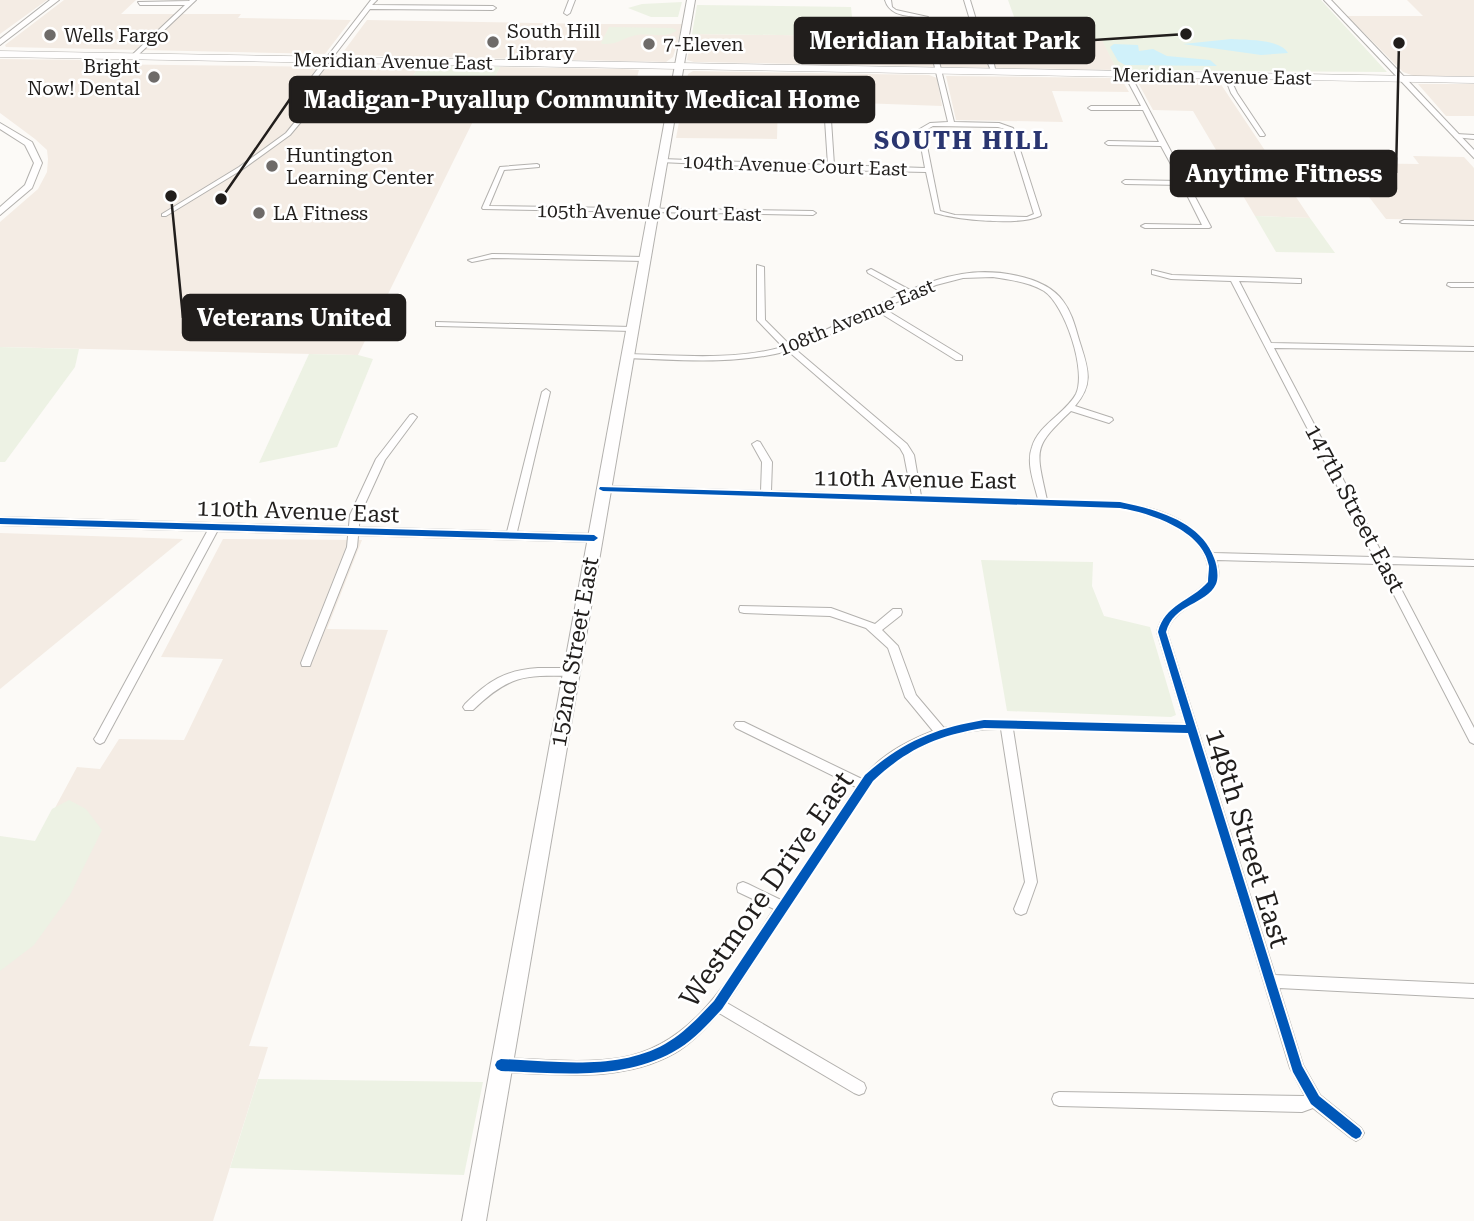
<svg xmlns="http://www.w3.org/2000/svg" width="1474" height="1221" font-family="'Roboto Serif',serif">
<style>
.built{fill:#f4ece4}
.green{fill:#edf2e4}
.water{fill:#d0f1fa}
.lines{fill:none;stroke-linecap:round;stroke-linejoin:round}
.minor-casing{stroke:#b3b1ae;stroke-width:2}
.tertiary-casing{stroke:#b3b1ae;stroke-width:2}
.secondary-casing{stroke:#b3b1ae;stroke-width:2}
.primary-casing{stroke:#b3b1ae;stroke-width:1}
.minor{fill:#fffefe;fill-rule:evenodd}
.tertiary{fill:#fffefe;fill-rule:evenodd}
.secondary{fill:#fffefe;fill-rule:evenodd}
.primary{fill:#fffefe;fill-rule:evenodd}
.cycleway-casing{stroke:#fff;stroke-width:4}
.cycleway{fill:#0057b8;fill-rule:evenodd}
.poi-dot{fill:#6e6b69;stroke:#fff;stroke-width:2.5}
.labels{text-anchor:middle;stroke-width:5;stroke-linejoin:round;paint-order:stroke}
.far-poi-label{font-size:19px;fill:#211e1c;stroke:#fff;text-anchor:start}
.far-street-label{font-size:19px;fill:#211e1c;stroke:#fff}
.street-label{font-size:23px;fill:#211e1c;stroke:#fff}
.far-district-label{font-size:24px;font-weight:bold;letter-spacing:2px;fill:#2b3670;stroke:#fff}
.near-street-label{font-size:28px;fill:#211e1c;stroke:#fff}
.leader{fill:none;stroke:#211e1c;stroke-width:2.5}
.callout-dot{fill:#211e1c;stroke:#fff;stroke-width:2.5}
.callout{fill:#211e1c;stroke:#211e1c;stroke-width:2.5}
.callout-label{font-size:24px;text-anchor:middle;font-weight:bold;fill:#fff}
</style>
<rect width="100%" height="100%" fill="#fcfaf7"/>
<g class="built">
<polygon points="0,0 47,0 0,34"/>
<polygon points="64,0 136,0 121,14 241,14 238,18 351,20 325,54 6,47 5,45"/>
<polygon points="1407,0 1474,0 1474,76 1414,76 1403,72 1347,16 1423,16"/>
<polygon points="367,20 591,24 683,24 673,57 666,62 341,55"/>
<polygon points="979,28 1019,28 1023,39 1103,40 1117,70 694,62 687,60 692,34 854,36 855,48 928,49 928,46 984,47"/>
<polygon points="0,59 87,60 90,64 418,68 400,97 403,100 482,103 358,355 0,347 0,222 38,189 47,172 48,159 47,150 35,139 0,113"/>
<polygon points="500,67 622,69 639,70 632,96 486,93"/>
<polygon points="693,71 929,75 937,78 942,106 778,100 777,139 676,138 688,74"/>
<polygon points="946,76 1115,78 1122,80 1129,92 1052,91 1063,122 956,120"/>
<polygon points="1140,78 1218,80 1310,218 1255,216 1193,111 1153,110 1136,79"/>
<polygon points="1418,84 1474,84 1474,116 1446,116"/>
<polygon points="1413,156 1464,157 1474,168 1474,220 1386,219 1343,163 1419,164"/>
<polygon points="0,533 183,539 0,689"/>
<polygon points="223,539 362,540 327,629 388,630 249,1046 268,1047 213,1221 0,1221 0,910 77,767 100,769 119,739 184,740 223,659 161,657"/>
</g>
<g class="green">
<polygon points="1008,0 1321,0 1387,72 1117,70 1102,40 1022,39"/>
<polygon points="682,2 678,17 651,17 628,8 642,4"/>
<polygon points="697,5 851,7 854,36 692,34"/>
<path d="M609 27 672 28 677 30C668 39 650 33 637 35 624 37 618 45 603 44L601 43Z"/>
<polygon points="420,65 500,67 482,103 404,100 399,97"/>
<polygon points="1255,216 1310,218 1335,253 1276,252"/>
<polygon points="0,347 79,349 75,367 5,462 0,462"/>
<polygon points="309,354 358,355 373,359 337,447 259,463"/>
<polygon points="981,560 1093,562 1092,586 1104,616 1150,627 1176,715 1171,717 1007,711"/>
<polygon points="69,800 86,809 102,830 70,895 34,945 0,971 0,836 35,841 52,809"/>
<polygon points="258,1079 483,1082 464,1175 230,1168"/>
</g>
<g class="water">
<path d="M1231 39C1247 40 1280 39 1288 53L1261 55 1183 44Z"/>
<polygon points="1114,44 1138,45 1139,51 1153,49 1167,56 1210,60 1217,66 1125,65 1118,61 1110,47"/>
</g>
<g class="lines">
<g class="minor-casing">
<g id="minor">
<polygon points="190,0 196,0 137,56 133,56 133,54 185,5 140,5 138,2 189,1"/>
<polygon points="371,0 377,0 372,5 493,6 496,8 493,10 370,9 316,79 305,117 290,135 243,169 166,216 162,216 162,214 239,167 286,133 299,117 310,79"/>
<polygon points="569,0 575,0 570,13 567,15 564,13"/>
<path d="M885 0H891L892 7 896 10 928 17 954 122 999 123 1013 128 1041 215 1040 216C1017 226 959 220 935 213L926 172 831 170 660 162V160L662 159 828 165 825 120 828 118 831 120 834 165 925 168 918 130 930 123 948 122 923 18C908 15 890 17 885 0ZM933 126 998 127 1008 130 1034 214 1027 217 955 215 940 211 924 131Z"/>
<polygon points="964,0 970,0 986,52 993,60 996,73 992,73 987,61 980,53"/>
<polygon points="1127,72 1130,74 1211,227 1209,228 1145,228 1141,226 1145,224 1202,225 1182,185 1125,184 1122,182 1125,180 1180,181 1161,146 1108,145 1105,143 1108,141 1159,142 1143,110 1091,110 1088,108 1091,106 1141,106 1124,74"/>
<polygon points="1224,75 1229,76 1237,93 1265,135 1264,136 1260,136 1231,93"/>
<polygon points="524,114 670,116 673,118 670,120 522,117 522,115"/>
<polygon points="1456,134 1474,135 1474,139 1454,137 1454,135"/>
<polygon points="537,164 539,165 539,167 504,170 489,206 813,211 816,213 813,215 483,209 482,208 500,167"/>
<polygon points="1404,220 1474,221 1474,225 1402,223 1400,222"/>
<polygon points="492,254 644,257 648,259 644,261 492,258 472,262 468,260"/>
<path d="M757 265 764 267 765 320 790 345 815 335 903 293 868 273 867 271 871 269 910 290C926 283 944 277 962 274 991 269 1044 274 1063 301 1073 314 1076 331 1081 346 1089 371 1093 385 1075 406L1112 418 1113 420 1109 423 1071 411C1032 448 1036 449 1047 500 1102 501 1182 497 1213 553L1374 557 1231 281 1171 279 1152 274V270L1172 275 1301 279V283H1298L1239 281 1271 343 1474 347V351L1274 348 1384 557 1474 560V566L1388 564 1474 728V744L1470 742 1378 564 1216 560C1231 601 1175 599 1167 632L1275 975 1474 984V998L1279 988 1303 1065 1320 1095 1361 1128 1364 1133 1361 1138 1356 1141 1351 1138 1313 1108 1302 1112 1059 1106 1054 1104 1052 1099 1054 1094 1059 1092 1305 1096 1290 1068 1188 733 1013 729 1037 882 1026 913 1021 915 1016 913 1014 909 1025 882 1001 729C951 728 909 748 873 781L727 1003 864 1083 866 1088 864 1093 859 1095 854 1093 719 1013C706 1028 692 1043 675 1053 623 1083 559 1074 501 1072L496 1070 494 1065 496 1060 501 1058C540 1059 581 1064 620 1058 698 1045 734 969 774 909L738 892 737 888 738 884 743 882 748 884 781 900 856 787 736 728 734 725 736 722H744L862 779C879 756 907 741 933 731L905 697 888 648 866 628 830 616 744 613 740 612 739 609 740 606 831 608 875 624 893 609H901L902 612 901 615 882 630 898 646 916 695 944 728 984 720 1185 724 1157 632C1163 605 1190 601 1207 582 1207 577 1209 571 1208 566 1202 530 1150 514 1120 508L600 491 598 489 600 487 603 486 761 491 762 462 752 444 757 441 760 442 772 462 771 491 912 496 904 455 900 448 788 351C735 365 681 360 627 358L623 356 627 354C679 355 732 361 783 347L757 320ZM993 277C1011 280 1029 282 1044 291 1065 305 1087 371 1076 394 1065 414 1039 424 1032 447 1026 463 1034 483 1038 499L921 496 914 455 907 444 795 349 821 339 877 311 956 360H962V356L883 308 936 285 963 278Z"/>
<polygon points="1448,283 1474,283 1474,287 1451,287 1447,285"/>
<polygon points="436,322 631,327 635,329 631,331 439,326 436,326"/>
<polygon points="546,389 550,392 516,536 511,539 506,536 542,392"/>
<polygon points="413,414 417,417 385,460 360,515 357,547 311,663 310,666 302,666 301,663 347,547 350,515 376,459 410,415"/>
<polygon points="214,525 219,528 104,742 100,744 96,742 94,739 96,736 209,528"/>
<path d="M538 668H570L574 669 576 672 574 675 570 676C523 675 508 676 473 710H465L463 707 465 704C488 681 505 670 538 668Z"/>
</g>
</g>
<g class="tertiary-casing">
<g id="tertiary">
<polygon points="1324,0 1331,0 1474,150 1474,158"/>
<polygon points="0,123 32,142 42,163 32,188 0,215 0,207 25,185 34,163 25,145 0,129"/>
<polygon points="0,517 594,534 601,538 594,542 0,525"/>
</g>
</g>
<g class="secondary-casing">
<g id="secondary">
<polygon points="50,0 59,0 0,45 0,39"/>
<polygon points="687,0 695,0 486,1221 462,1221"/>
</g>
</g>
<g class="primary-casing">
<polygon id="primary" points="0,51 1474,77 1474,83 0,57"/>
</g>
<use href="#minor" class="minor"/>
<use href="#tertiary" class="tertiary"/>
<use href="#secondary" class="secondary"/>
<use href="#primary" class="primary"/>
<g class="cycleway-casing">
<g id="cycleway">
<path d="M600 487 1120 502C1154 509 1201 521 1214 558 1217 565 1219 577 1216 584 1206 605 1174 603 1166 632L1302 1066 1319 1096 1360 1129 1362 1133 1360 1137 1356 1139 1352 1137 1311 1104 1293 1072 1188 733 984 728C938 735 907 749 873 781L722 1009C707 1025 692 1042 673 1052 620 1081 559 1073 501 1071L497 1069 495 1065 497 1061 501 1059C554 1061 617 1071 665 1044 684 1033 699 1017 714 1001L865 775C902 742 936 728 984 720L1186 725 1158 632C1165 604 1190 602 1208 582 1208 577 1209 571 1209 566 1203 530 1150 513 1120 508L603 491 599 489Z"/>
<polygon points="0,518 594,535 598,538 594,541 0,524"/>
</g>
</g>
<use href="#cycleway" class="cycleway"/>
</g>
<g class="poi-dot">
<circle cx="50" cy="35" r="7"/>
<circle cx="493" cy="42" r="7"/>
<circle cx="649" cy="44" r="7"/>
<circle cx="154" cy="77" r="7"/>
<circle cx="272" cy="166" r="7"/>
<circle cx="259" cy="213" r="7"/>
</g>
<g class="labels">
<g class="far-poi-label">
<text x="507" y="38">South Hill<tspan x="507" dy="22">Library</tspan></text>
<text x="64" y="42">Wells Fargo</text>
<text x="663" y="51">7-Eleven</text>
<text x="140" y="73" text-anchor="end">Bright<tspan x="140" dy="22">Now! Dental</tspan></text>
<text x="286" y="162">Huntington<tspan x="286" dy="22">Learning Center</tspan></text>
<text x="273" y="220">LA Fitness</text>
</g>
<g class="far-street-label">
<text transform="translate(393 61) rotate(1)" y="7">Meridian Avenue East</text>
<text transform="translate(1212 76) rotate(1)" y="7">Meridian Avenue East</text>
<text transform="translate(795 165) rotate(2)" y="7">104th Avenue Court East</text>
<text transform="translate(649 212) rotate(1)" y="7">105th Avenue Court East</text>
<text transform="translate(856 317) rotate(-23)" y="7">108th Avenue East</text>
</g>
<g class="street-label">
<text transform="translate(915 479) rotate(1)" y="8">110th Avenue East</text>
<text transform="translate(1355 508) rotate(62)" y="8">147th Street East</text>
<text transform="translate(298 511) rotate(2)" y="8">110th Avenue East</text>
<text transform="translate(574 652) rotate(-80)" y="8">152nd Street East</text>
</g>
<g class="far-district-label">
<text x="962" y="149">SOUTH HILL</text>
</g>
<g class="near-street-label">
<text transform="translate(1248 838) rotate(73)" y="10">148th Street East</text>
<text transform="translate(766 889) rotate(-55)" y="10">Westmore Drive East</text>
</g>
</g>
<path class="leader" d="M1186 34L1094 40M221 199L290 99M1399 43L1396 173M171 196L183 318"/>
<g class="callout-dot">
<circle cx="1186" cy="34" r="7"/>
<circle cx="221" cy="199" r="7"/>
<circle cx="1399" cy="43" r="7"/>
<circle cx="171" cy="196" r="7"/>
</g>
<g class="callout">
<rect x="795" y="18" width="299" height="45" rx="7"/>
<rect x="290" y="77" width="584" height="45" rx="7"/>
<rect x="1171" y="151" width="225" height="45" rx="7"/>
<rect x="183" y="295" width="222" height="45" rx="7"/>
</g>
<g class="callout-label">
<text x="945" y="49">Meridian Habitat Park</text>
<text x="582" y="108">Madigan-Puyallup Community Medical Home</text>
<text x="1284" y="182">Anytime Fitness</text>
<text x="294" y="326">Veterans United</text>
</g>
</svg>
